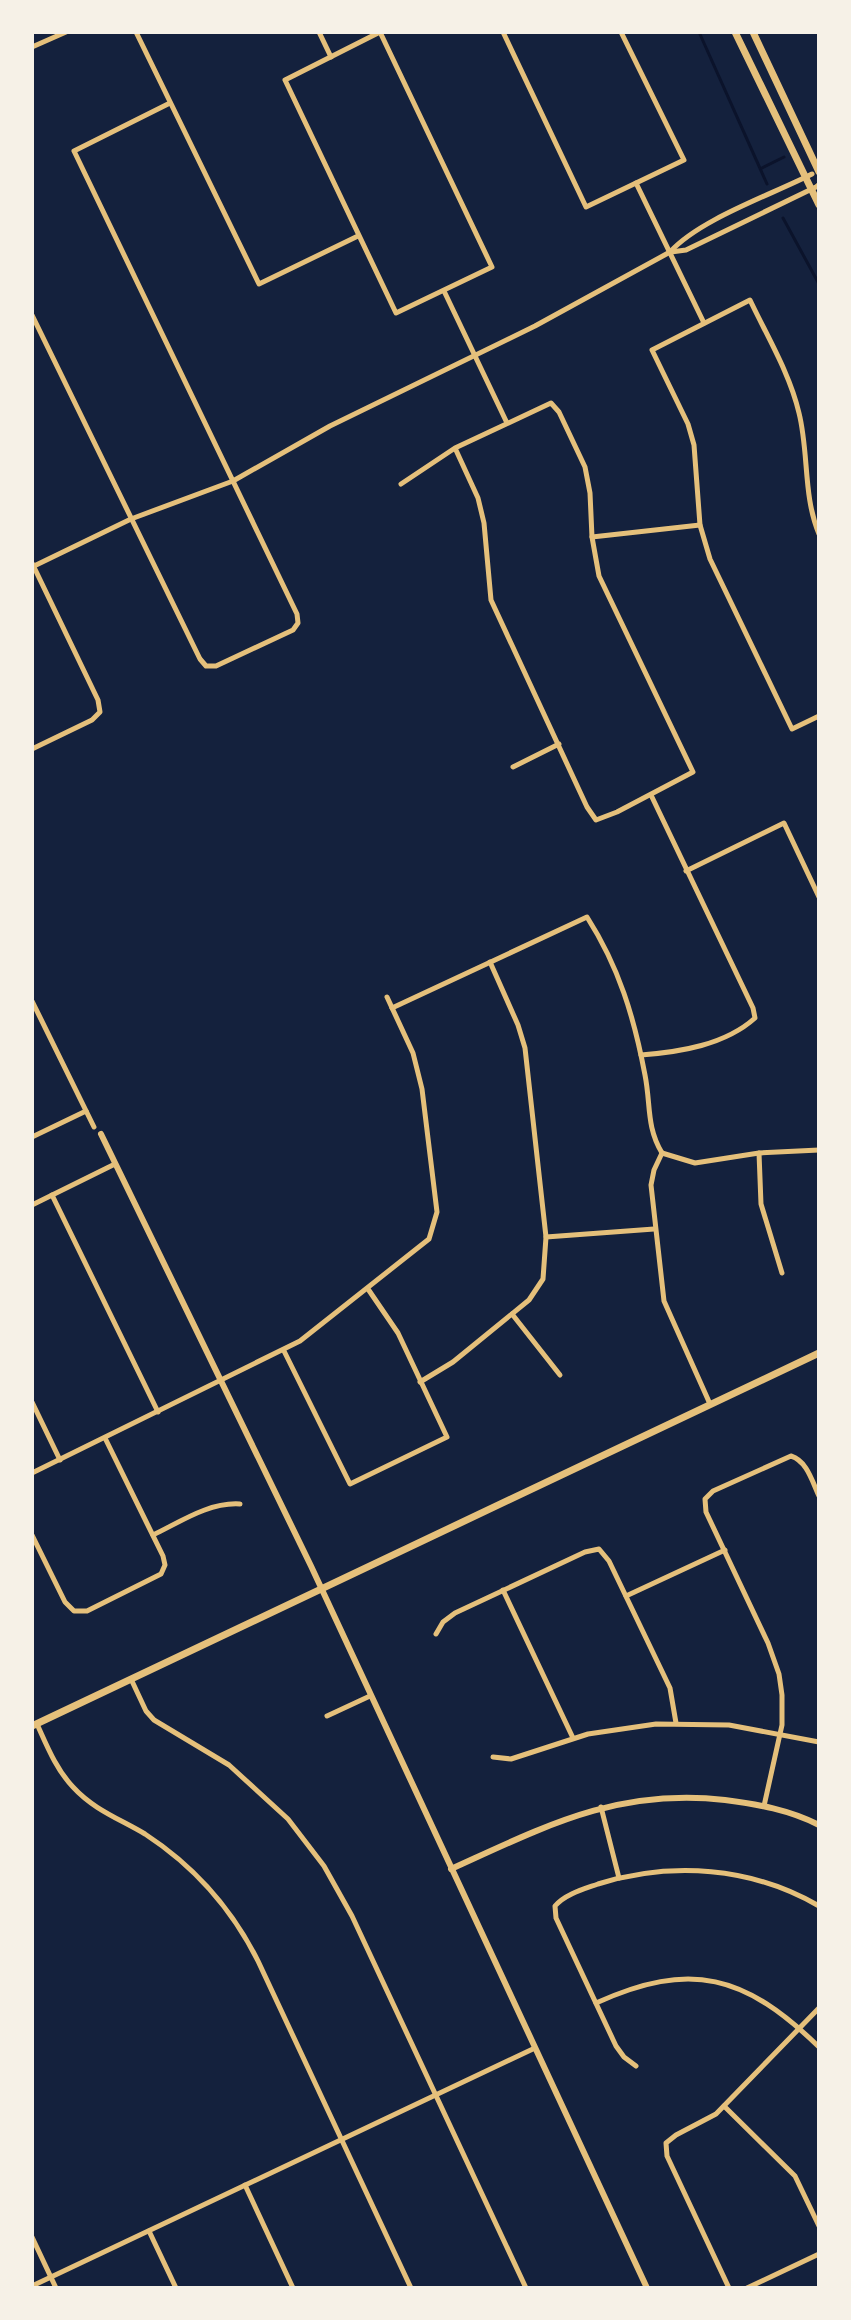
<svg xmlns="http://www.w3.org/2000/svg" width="851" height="2320" font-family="'Roboto Condensed',sans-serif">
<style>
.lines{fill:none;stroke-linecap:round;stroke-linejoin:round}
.stream{stroke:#0b132b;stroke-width:3}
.minor{stroke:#e5c07b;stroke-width:5}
.tertiary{stroke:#e5c07b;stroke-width:6}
.secondary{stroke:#e5c07b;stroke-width:7}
</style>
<rect width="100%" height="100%" fill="#14213d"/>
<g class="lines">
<g class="stream">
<polyline points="699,32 767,184"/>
<polyline points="762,168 784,157"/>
<polyline points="783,218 819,284"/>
</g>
<g class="minor">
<polyline points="136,32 259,284 358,236"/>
<polyline points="319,32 331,57"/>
<polygon points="380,32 492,267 396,313 285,80"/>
<polyline points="503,32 586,207 684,160 621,32"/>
<polyline points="32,47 66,32"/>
<polyline points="636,183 704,323"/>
<polyline points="671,252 686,250 818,186"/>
<polyline points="444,291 507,423"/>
<polyline points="32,315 200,659 206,666 216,666 293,630 298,623 297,614 74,151 170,103"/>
<polyline points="401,484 455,448 551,403 559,412 585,467 590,493 592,537 599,576 693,772 617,812 596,820 587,807 491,600 484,523 478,498 455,448"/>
<path d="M819 534C803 496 809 453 799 413 790 374 767 336 750 300L652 350 688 424 694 445 700 525 710 559 792 729 819 716"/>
<polyline points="592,537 700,525"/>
<polyline points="32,563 98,700 100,712 92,720 32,749"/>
<path d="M32 567 131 519 233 481 330 426 535 326 670 252C700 219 771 195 812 174"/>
<polyline points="513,767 559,744"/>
<polyline points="686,871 784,823 819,897"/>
<polyline points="32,1001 94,1127"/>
<path d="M392 1008 587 917C619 967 634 1017 645 1075 651 1105 646 1126 662 1153"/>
<path d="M641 1055C680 1052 725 1045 755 1018L753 1008 651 795"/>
<polyline points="32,1137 86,1111"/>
<polyline points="662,1153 654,1170 651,1185 664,1301 710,1404"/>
<polyline points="662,1153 695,1163 759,1153 819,1150"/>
<polyline points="759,1153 761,1204 782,1273"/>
<polyline points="52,1195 158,1412"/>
<polyline points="32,1205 115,1164"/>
<polyline points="546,1237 654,1229"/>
<polyline points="512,1314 560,1375"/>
<polyline points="284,1351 350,1484 447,1437 398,1333 368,1289"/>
<polyline points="420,1382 453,1362 529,1300 543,1279 546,1237 525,1048 518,1025 490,962"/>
<polyline points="32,1402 60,1460"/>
<polyline points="32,1473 300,1341 429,1239 437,1212 422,1089 413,1053 387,997"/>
<polyline points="32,1535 65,1602 74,1611 87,1611 161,1574 165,1565 163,1556 105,1438"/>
<path d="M153 1535C180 1522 209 1502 240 1504"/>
<polyline points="503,1590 573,1738"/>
<polyline points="626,1596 725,1550"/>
<polyline points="436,1634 443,1622 455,1613 585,1552 599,1549 609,1561 670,1688 676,1723"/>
<polyline points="131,1679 146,1711 154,1720 229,1765 288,1819 324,1866 352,1916 526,2288"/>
<polyline points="327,1716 370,1696"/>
<path d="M37 1724C47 1746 56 1769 73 1787 94 1810 120 1819 145 1834 194 1866 232 1909 258 1961L411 2288"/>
<polyline points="493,1757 511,1759 588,1734 656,1724 729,1725 819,1742"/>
<path d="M764 1806 782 1725V1695L779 1674 768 1643 706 1512 705 1499 713 1491 791 1456C807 1461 812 1481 819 1496"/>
<polyline points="601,1807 619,1878"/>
<path d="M596 2003C691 1960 745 1975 819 2047"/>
<path d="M636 2066 624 2057 616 2046 556 1918 555 1906C565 1894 584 1889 598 1884 672 1861 752 1867 819 1906"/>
<polyline points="724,2106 795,2176 819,2226"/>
<polyline points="245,2185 293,2288"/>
<polyline points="149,2231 176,2288"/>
<polyline points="32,2237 56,2288"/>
<polyline points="32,2286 535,2048"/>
<polyline points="729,2288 667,2156 666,2143 676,2135 716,2114 819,2008"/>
<polyline points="747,2288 819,2254"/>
</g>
<g class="tertiary">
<polyline points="818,186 819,185"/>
<polyline points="101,1134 311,1566 647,2288"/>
<path d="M451 1869C546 1826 617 1788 725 1800 757 1804 790 1810 819 1825"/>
</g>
<g class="secondary">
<polyline points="735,32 819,205"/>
<polyline points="753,32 819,172"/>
<polyline points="32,1726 819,1353"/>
</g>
</g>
<rect width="851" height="2320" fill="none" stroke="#f6f1e7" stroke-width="68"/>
</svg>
